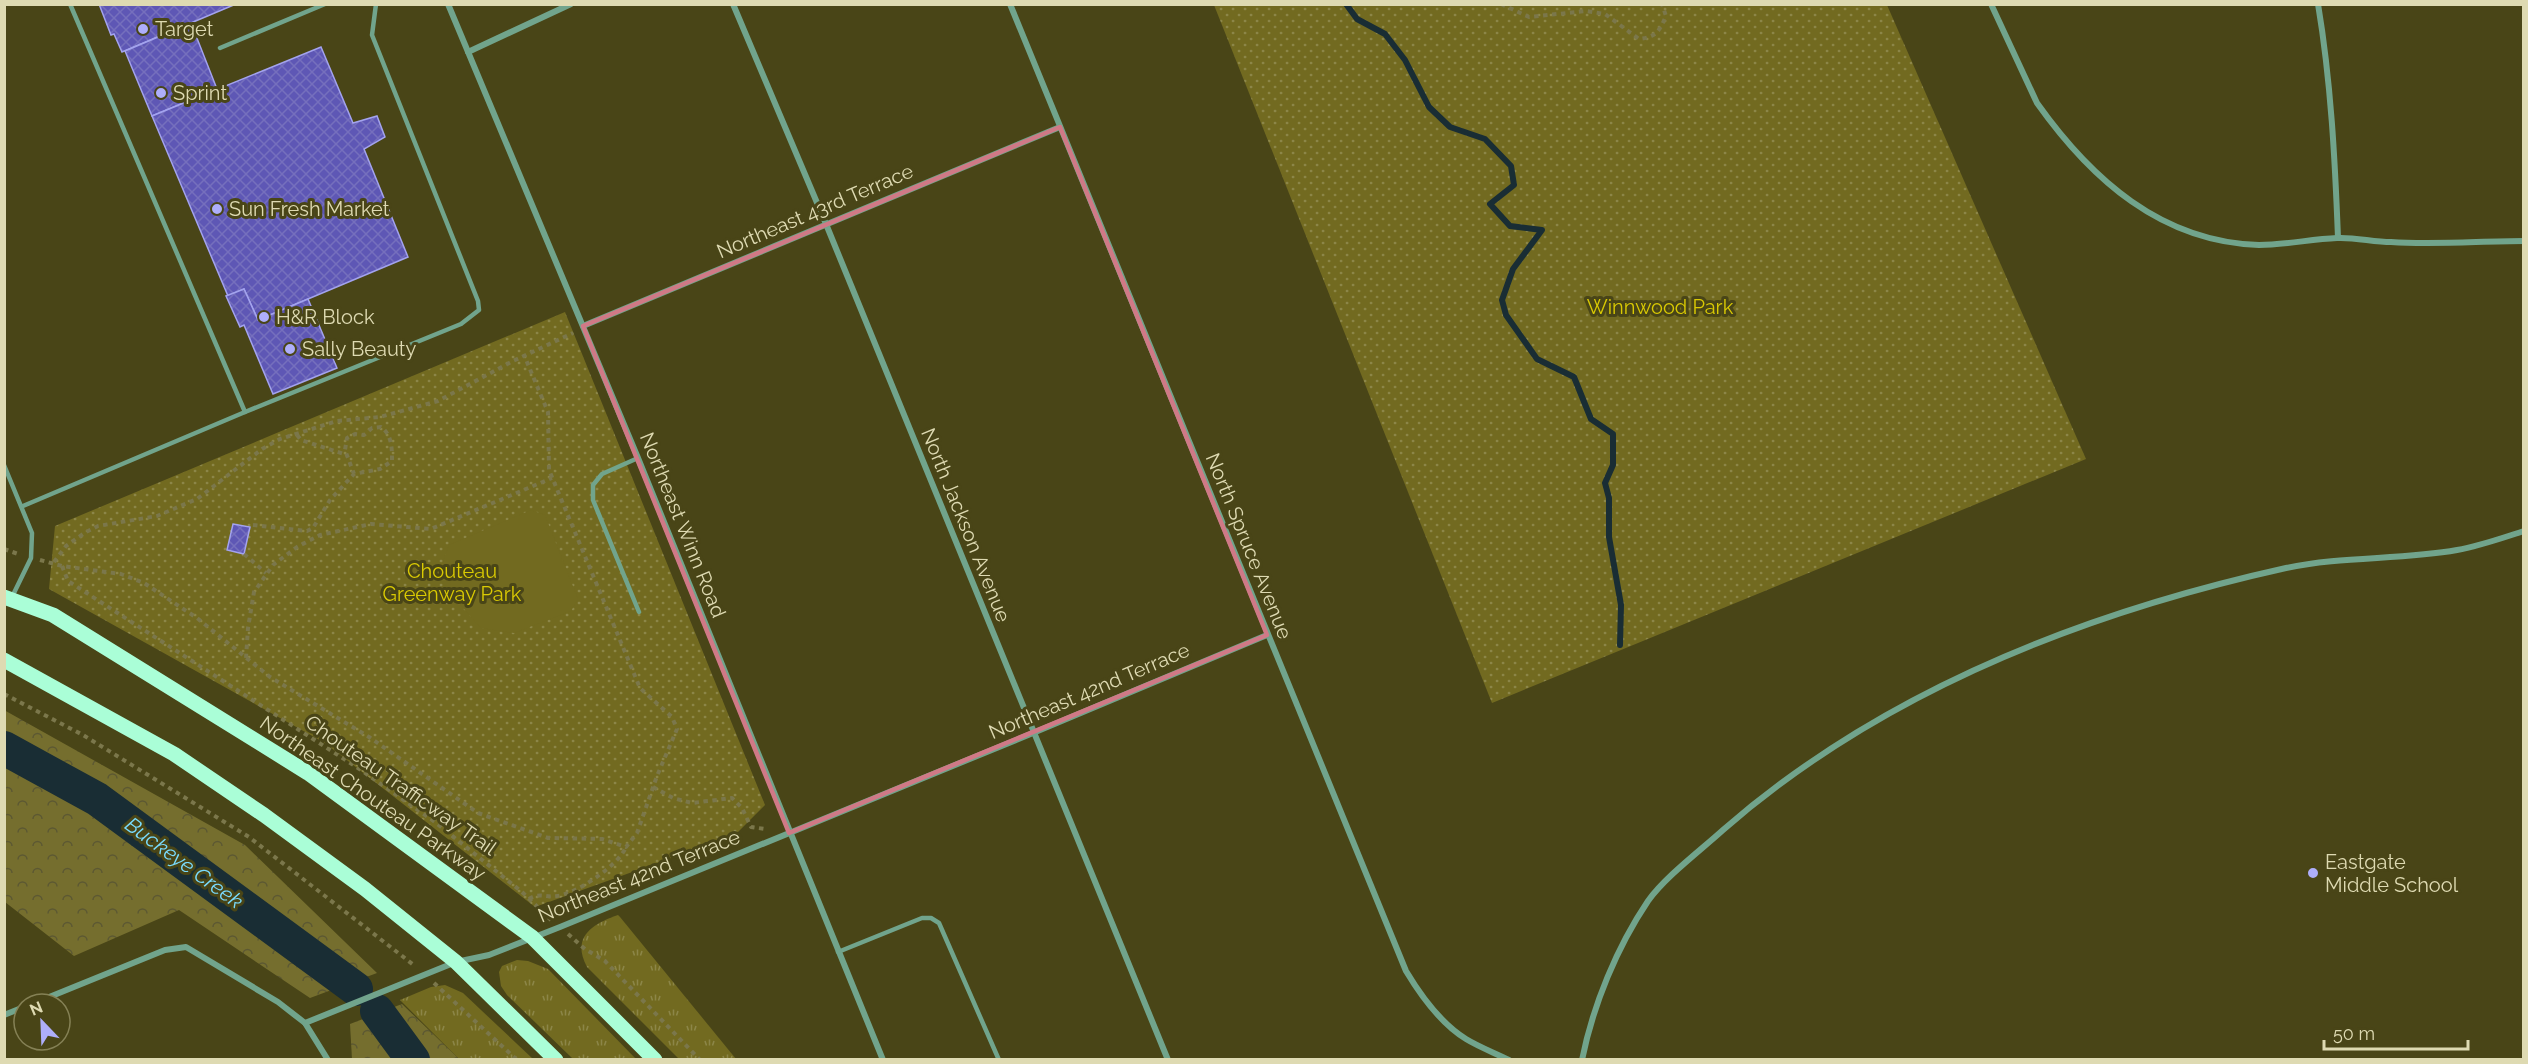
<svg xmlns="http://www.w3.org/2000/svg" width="2528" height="1064" font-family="Raleway,sans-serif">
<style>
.grass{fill:url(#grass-tufts)}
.forest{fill:url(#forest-crowns)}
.park{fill:url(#park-dots)}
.garden{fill:#726a20}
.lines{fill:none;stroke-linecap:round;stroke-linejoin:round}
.stream{stroke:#192d34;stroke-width:6}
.river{stroke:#192d34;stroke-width:34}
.building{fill:url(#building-cross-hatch);stroke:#a3a3ee;stroke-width:1.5}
.path{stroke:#7b774b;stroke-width:4;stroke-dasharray:4.5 4.5;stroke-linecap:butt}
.lane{stroke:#71a48c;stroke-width:4.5}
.street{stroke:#71a48c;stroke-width:6}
.primary{stroke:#aafed7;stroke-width:15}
.marked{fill:none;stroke:#d07986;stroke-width:4.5;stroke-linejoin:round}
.poi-dot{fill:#aeaefa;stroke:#494517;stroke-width:2}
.labels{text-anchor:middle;stroke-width:6;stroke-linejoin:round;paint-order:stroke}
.poi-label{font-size:20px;fill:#dedab2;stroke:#494517;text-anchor:start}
.street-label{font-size:20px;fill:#dedab2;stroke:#494517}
.park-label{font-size:20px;fill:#daca03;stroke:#494517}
.water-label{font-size:21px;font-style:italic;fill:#79dbfe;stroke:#494517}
</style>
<defs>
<pattern id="grass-tufts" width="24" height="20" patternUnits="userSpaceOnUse" patternTransform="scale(1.5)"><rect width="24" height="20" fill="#726a20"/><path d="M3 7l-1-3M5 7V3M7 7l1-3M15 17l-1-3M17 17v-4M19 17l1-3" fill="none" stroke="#8c8648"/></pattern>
<pattern id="forest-crowns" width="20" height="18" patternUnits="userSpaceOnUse" patternTransform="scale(1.5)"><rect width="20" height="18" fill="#756e2e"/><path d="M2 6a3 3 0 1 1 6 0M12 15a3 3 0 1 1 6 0" fill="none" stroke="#5c5832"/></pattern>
<pattern id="park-dots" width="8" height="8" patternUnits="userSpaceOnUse" patternTransform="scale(1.5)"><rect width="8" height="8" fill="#726a20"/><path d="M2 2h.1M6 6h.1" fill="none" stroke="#8c8648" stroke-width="1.8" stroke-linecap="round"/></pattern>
<pattern id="building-cross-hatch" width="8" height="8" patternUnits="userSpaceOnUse" patternTransform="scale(1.5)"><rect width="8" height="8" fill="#5e57b5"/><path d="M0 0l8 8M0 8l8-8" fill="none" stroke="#756fbd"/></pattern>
</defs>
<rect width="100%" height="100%" fill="#494517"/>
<g class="grass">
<path d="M618 915 620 917 736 1059H679L587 967C571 937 592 924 618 915Z"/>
<polygon points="517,960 528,961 548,969 636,1059 573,1059 507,995 501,986 499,972 502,966"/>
<polygon points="445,985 463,993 533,1059 459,1059 400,1000 431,987"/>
</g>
<g class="forest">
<polygon points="4,710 245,845 377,973 310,998 179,910 74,956 5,902"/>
<polygon points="402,1004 459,1059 352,1059 350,1024"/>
</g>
<g class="park">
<polygon points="1214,5 1887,5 2086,459 1492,703"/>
<polygon points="565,312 765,805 735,835 535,907 325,743 49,589 55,526"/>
</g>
<polygon class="garden" points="531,510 545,515 578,599 571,611 514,633 481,628 456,600 443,561 449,545"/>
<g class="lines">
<polyline class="stream" points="1346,4 1357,19 1385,34 1405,60 1429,107 1450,127 1485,139 1511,166 1514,185 1490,204 1510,226 1542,230 1513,269 1502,300 1506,315 1537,359 1574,377 1591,419 1613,434 1613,465 1605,483 1609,498 1609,537 1621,605 1620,645"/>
<g class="river">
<polyline points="4,748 97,799 356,989"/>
<polyline points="377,1011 413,1060"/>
</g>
</g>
<g class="building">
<polygon points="99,4 236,4 122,52 114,34 111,35"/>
<polygon points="191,23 217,89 152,116 125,51"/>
<polygon points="321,47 353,123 377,116 385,137 364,149 408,257 258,320 244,289 228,296 152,116"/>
<polygon points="244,289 258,320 308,299 337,368 273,394 244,325 240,327 226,296"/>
<polygon points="233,524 250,527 244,554 227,550"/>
</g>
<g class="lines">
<g class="path">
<path d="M1501 4 1529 17 1586 11 1605 14 1639 39C1656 37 1659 32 1666 16L1662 4"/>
<polyline points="297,435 301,440 347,455"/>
<path d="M253 525 307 531 313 528 330 500 354 474 380 469 392 461C392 448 392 435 381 427L372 428 364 435 355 434 347 438 345 450 354 474"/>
<polyline points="4,549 21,555"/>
<polyline points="244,554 266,573"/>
<polyline points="40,560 62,566 121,574 144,583 197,618 270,677 369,737 478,813 548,838 602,839 626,847 637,833 657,776 677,729 672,717 640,688 549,470 548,412 524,355"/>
<polyline points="54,562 66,546 86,532 98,526 157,516 197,499 262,449 280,439 337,421 380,417 438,401 513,361 573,333"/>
<polyline points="62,566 68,581 358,768 435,822 522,892 551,920"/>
<polyline points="246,658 248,628 254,592 273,565 297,547 320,535 371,524 431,529 552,478"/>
<polyline points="4,694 83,735 249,837 415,966"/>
<polyline points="653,787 673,798 692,803 732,798 742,808 751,827 765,829"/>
<path d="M529 899C539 892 546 898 557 896 576 894 619 865 626 847"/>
<polyline points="568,934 585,949 605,961 700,1060"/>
<polyline points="434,983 517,1060"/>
</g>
<g class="lane">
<polyline points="70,4 245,412"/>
<polyline points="220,48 325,4"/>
<polyline points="638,458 602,474 593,485 593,500 639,612"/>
<polyline points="4,465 32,533 31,558 12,597"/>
<polyline points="23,506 245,412 461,324 479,310 478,301 372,35 376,4"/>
<polyline points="838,952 922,918 931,918 939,923 999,1060"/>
</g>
<g class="street">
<polyline points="448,4 638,458 883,1060"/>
<polyline points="733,4 826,224 1168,1060"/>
<path d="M1010 4 1406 971C1421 996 1440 1023 1466 1039 1479 1047 1495 1053 1509 1060"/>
<path d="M1991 4 2037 103C2091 179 2161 242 2259 245 2286 245 2311 239 2337 238 2355 237 2373 242 2391 242 2435 245 2480 241 2524 241"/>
<path d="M2318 4C2331 82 2335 160 2338 238"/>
<polyline points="468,52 571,4"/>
<polyline points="583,326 1060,127"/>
<polyline points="32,1004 165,950 186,947 278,1002 305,1023 328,1060"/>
<polyline points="4,1015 24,1007"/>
<polyline points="305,1023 456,962 489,955 560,927 1033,733 1267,635"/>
<path d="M1582 1060C1593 1005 1617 947 1648 901 1665 877 1701 850 1723 830 1881 692 2083 613 2286 568 2342 556 2401 560 2457 550 2480 546 2502 538 2524 531"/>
</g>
<g class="primary">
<polyline points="4,597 53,615 308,773 532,937 655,1060"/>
<polyline points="4,660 174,754 264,815 365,889 456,962 556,1060"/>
</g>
</g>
<path class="marked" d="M1060 127 1267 635 789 833 583 326Z"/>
<g class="poi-dot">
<circle cx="143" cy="29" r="6"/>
<circle cx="161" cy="93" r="6"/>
<circle cx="217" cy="209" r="6"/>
<circle cx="264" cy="317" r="6"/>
<circle cx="290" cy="349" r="6"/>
<circle cx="2313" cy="873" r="6"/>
</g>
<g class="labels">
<g class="poi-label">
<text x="155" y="36">Target</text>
<text x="173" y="100">Sprint</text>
<text x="229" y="216">Sun Fresh Market</text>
<text x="276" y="324">H&amp;R Block</text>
<text x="302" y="356">Sally Beauty</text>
<text x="2325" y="869">Eastgate<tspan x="2325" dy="23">Middle School</tspan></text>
</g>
<g class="street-label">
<text transform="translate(815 211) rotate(-23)" y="7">Northeast 43rd Terrace</text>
<text transform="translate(683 525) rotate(68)" y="7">Northeast Winn Road</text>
<text transform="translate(966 525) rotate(68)" y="7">North Jackson Avenue</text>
<text transform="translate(1249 546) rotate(68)" y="7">North Spruce Avenue</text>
<text transform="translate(1089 691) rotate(-23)" y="7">Northeast 42nd Terrace</text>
<text transform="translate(401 785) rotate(35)" y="7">Chouteau Trafficway Trail</text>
<text transform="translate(373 798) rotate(35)" y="7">Northeast Chouteau Parkway</text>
<text transform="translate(639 876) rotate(-22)" y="7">Northeast 42nd Terrace</text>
</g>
<g class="park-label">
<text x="1660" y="314">Winnwood Park</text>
<text x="452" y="578">Chouteau<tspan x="452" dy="23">Greenway Park</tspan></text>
</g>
<g class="water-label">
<text transform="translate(184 863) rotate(36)" y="7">Buckeye Creek</text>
</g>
</g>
<rect width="2528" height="1064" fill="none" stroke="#dedab2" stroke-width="12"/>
<g transform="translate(42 1022) rotate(337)"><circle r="28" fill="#494517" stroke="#858155" stroke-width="1.5"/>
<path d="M0-4.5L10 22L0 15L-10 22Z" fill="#aeaefa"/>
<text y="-9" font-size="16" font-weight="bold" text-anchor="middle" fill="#dedab2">N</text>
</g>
<path d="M2324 1040v9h144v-9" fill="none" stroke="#dedab2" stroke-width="3"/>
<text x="2333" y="1040" font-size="18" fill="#dedab2" stroke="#494517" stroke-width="4.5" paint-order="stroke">50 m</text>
</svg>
